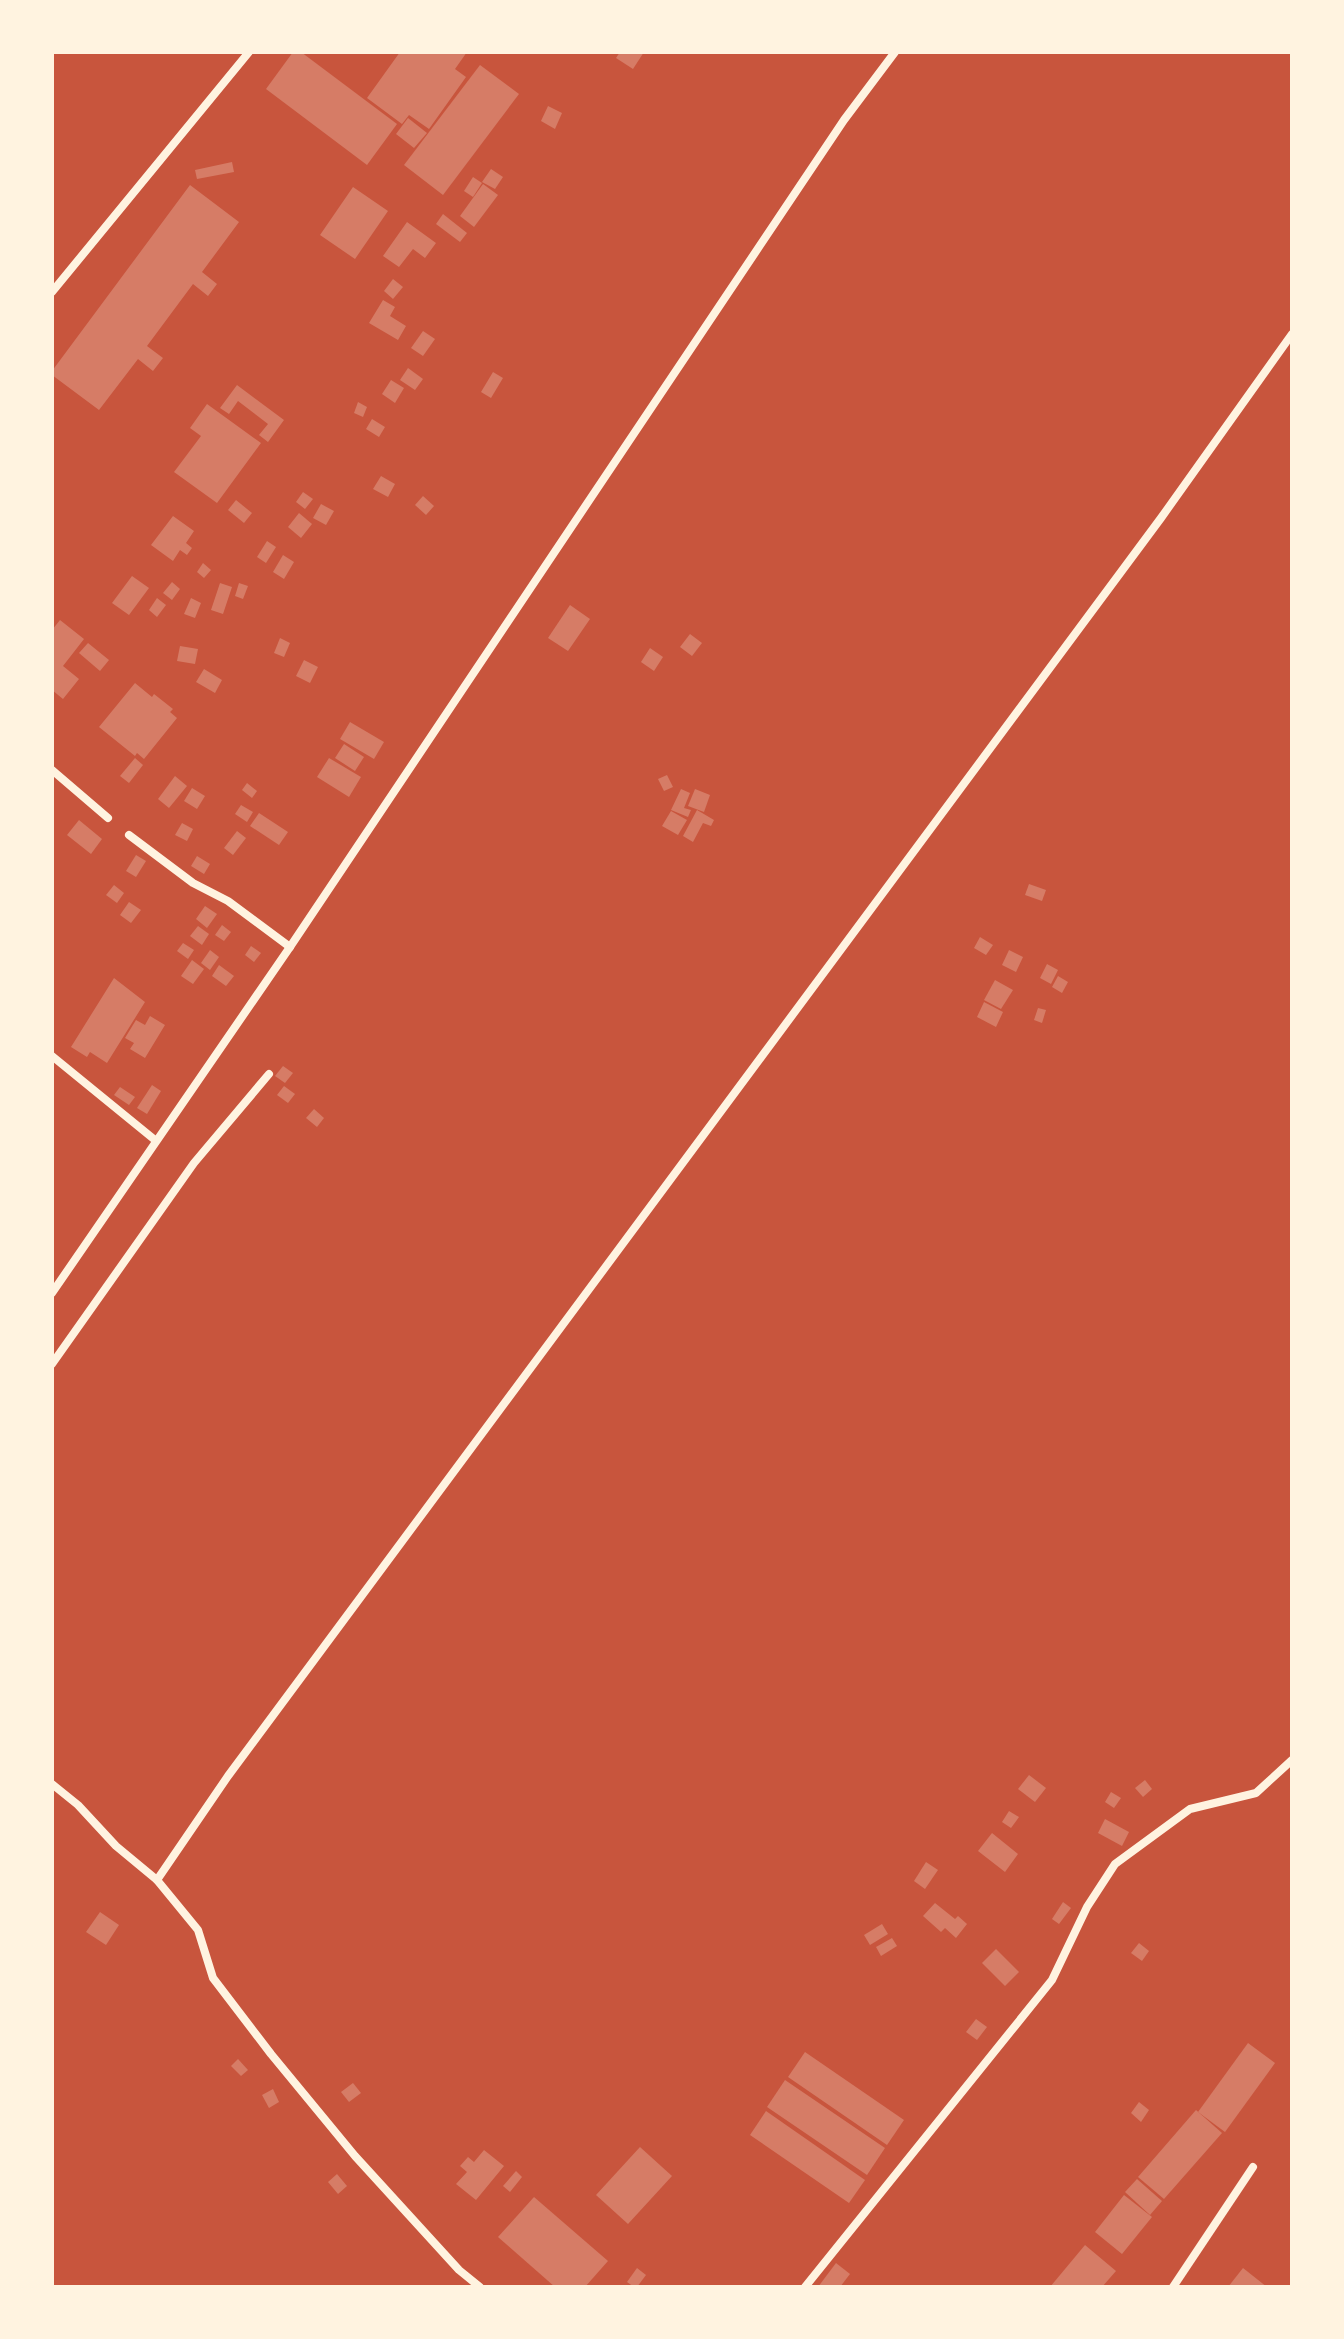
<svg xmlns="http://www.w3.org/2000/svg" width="1344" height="2339" font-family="'Nunito Sans',sans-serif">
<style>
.building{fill:#d67c66}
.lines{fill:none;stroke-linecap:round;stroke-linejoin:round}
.minor{stroke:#fff3e0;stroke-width:8}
</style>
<rect width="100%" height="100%" fill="#c8553d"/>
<g class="building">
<polygon points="293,52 301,52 397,124 367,165 266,89"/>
<polygon points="400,52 467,52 455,69 466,77 429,129 409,115 402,124 367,98"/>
<polygon points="620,52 644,52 633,69 616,58"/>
<polygon points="480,65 519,94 443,195 404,165"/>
<polygon points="548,106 562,113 555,129 541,121"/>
<polygon points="408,118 427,133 414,148 396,134"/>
<polygon points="232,162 234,172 197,179 195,170"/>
<polygon points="491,169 503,177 495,189 482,182"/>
<polygon points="473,177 482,183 473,197 464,191"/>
<polygon points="483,184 498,195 474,227 460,216"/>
<polygon points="190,185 239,222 202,272 217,284 208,296 193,284 147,346 163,358 153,371 138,359 99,410 52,375 52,371"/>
<polygon points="353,187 388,211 355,259 320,235"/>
<polygon points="443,214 467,233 460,242 436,224"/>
<polygon points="407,222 436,243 425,258 413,249 399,267 383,256"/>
<polygon points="393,279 403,287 393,299 384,291"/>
<polygon points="383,300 395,307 390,316 406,326 398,340 369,323"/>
<polygon points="423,331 435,339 423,356 411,348"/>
<polygon points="408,368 423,379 415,390 400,380"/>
<polygon points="493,372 503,378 491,398 481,392"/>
<polygon points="391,380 404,388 395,403 382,394"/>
<polygon points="237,385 284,420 268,442 259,435 268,424 238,401 229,414 220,408"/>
<polygon points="358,402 367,407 363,417 354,413"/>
<polygon points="207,404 261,443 217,503 174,472 201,436 190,428"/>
<polygon points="372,419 385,427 379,437 366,429"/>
<polygon points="381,476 395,484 388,497 373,489"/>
<polygon points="303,492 313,499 305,509 296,502"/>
<polygon points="423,496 434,506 426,515 415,505"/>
<polygon points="236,500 252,513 244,523 228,510"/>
<polygon points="321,504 334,511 326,525 313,518"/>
<polygon points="299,513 312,524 301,538 288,527"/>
<polygon points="173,516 194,531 186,543 192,548 187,555 180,550 173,561 151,545"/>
<polygon points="267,541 276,547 266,563 257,557"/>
<polygon points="283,555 294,562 284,579 273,572"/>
<polygon points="203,563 211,570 204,578 197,572"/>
<polygon points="132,576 149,588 129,615 112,603"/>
<polygon points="172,582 180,589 172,600 163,593"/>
<polygon points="220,583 232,587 223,614 211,610"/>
<polygon points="239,583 248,586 243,599 235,596"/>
<polygon points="157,598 166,605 157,617 149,610"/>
<polygon points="191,598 201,603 195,618 184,614"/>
<polygon points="570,605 590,619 568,651 548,638"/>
<polygon points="60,620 84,639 63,666 79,679 63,699 52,690 52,630"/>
<polygon points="690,634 702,643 692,656 680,647"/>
<polygon points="280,638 290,643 284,657 274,653"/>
<polygon points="88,643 109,660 100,671 79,653"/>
<polygon points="180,646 198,649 195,664 177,661"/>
<polygon points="650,648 663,657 654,671 641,662"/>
<polygon points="304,660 318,667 310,683 296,676"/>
<polygon points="204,669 222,680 215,693 196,682"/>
<polygon points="135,683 152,697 154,694 173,709 170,712 177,718 144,759 137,753 135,756 99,727"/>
<polygon points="350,722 384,742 374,759 340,739"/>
<polygon points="344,744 364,757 355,771 335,758"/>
<polygon points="135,758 143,765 129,783 120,776"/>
<polygon points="329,758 361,777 349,797 317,777"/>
<polygon points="667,775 673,787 664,791 658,779"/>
<polygon points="175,776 187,786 169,808 158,799"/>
<polygon points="247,783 257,791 252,798 242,790"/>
<polygon points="192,788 205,796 197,809 184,801"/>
<polygon points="681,789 690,793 684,808 691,810 688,817 671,810"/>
<polygon points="695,789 710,795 704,812 688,806"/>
<polygon points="241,805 253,812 247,822 235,814"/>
<polygon points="697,810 714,820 711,826 703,823 693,842 683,836"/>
<polygon points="671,811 687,820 678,835 662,826"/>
<polygon points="259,813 288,832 279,845 250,826"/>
<polygon points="79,820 102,839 91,854 67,835"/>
<polygon points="182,823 193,829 187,841 175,835"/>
<polygon points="237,831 246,838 233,855 224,848"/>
<polygon points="136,855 146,861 136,877 126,871"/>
<polygon points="197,856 210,864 204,874 191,866"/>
<polygon points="1029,884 1046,890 1042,901 1025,895"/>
<polygon points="114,885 124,893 117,903 106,895"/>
<polygon points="129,902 141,910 131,923 120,915"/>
<polygon points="205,906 217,914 207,928 196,919"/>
<polygon points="222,925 231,932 224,941 215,935"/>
<polygon points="198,926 209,934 202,945 190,936"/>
<polygon points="980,937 993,945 986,955 974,948"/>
<polygon points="183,943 194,950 188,959 177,951"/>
<polygon points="251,946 261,953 254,962 245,955"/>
<polygon points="210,950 219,957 210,970 201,963"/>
<polygon points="1009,950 1023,957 1016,972 1002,965"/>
<polygon points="192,960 204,969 193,984 181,976"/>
<polygon points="1047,964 1058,970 1051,984 1040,978"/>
<polygon points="219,965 234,976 226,986 212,976"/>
<polygon points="1058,976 1068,982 1062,993 1052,987"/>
<polygon points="114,978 145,1002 107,1063 90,1052 87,1057 71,1047"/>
<polygon points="995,980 1013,990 1001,1009 984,1000"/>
<polygon points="984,1002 1003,1012 996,1027 977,1017"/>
<polygon points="1038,1008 1046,1010 1042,1023 1034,1020"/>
<polygon points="150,1016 165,1025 145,1058 130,1049 134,1043 125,1038 136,1020 145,1025"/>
<polygon points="283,1066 293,1073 285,1083 275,1076"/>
<polygon points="152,1085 161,1091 147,1114 137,1108"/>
<polygon points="284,1086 295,1094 288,1103 277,1095"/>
<polygon points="120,1087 135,1097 129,1105 114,1095"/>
<polygon points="314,1109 324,1118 317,1127 306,1118"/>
<polygon points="1029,1775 1046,1788 1035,1802 1018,1789"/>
<polygon points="1145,1780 1152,1789 1143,1797 1135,1788"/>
<polygon points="1111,1792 1121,1798 1114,1808 1105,1802"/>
<polygon points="1009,1811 1019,1817 1011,1828 1002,1822"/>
<polygon points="1105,1819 1129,1832 1122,1846 1098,1833"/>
<polygon points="992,1833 1018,1854 1005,1872 978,1851"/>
<polygon points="926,1862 938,1870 925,1889 914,1881"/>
<polygon points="1063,1902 1071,1908 1059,1924 1052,1919"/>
<polygon points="935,1903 955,1919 958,1916 967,1924 956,1938 945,1928 941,1932 923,1916"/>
<polygon points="100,1912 119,1925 106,1945 86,1932"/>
<polygon points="882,1924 888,1934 870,1945 864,1935"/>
<polygon points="892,1938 897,1946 881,1956 876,1947"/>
<polygon points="1139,1943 1149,1951 1142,1961 1131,1953"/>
<polygon points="996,1949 1019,1972 1005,1986 982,1963"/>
<polygon points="976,2019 987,2027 977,2040 966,2032"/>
<polygon points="1248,2043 1275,2063 1225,2132 1198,2112"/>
<polygon points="805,2052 904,2120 887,2145 788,2077"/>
<polygon points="238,2059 248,2070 241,2076 231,2066"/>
<polygon points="785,2080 885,2148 867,2175 767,2107"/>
<polygon points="353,2083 361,2093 349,2102 341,2092"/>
<polygon points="273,2089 279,2102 269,2108 262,2095"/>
<polygon points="1139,2102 1149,2110 1141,2122 1131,2113"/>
<polygon points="1196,2110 1222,2133 1164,2199 1138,2177"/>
<polygon points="766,2111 865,2180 849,2203 750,2135"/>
<polygon points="640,2147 672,2176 628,2224 596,2195"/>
<polygon points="484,2150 504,2166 476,2200 456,2184 467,2172 460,2166 468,2157 474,2162"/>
<polygon points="516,2171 522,2177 510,2192 503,2186"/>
<polygon points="337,2174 347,2186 338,2194 328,2182"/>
<polygon points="1137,2179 1162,2201 1150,2215 1125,2192"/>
<polygon points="1124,2195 1152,2217 1122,2254 1095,2232"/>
<polygon points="534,2197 608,2261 585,2287 555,2287 498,2237"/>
<polygon points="1085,2245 1116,2271 1102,2287 1050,2287"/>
<polygon points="836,2263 850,2274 840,2287 818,2287"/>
<polygon points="637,2268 646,2275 637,2287 634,2287 627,2282"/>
<polygon points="1243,2268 1267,2287 1228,2287"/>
</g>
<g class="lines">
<g class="minor">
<polyline points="52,292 249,52"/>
<polyline points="52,770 108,818"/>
<polyline points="129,835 193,883 228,901 290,947"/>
<polyline points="52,1056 155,1140"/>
<polyline points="52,1293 290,947 844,120 895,52"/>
<polyline points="52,1364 194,1163 269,1074"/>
<polyline points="52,1784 78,1805 116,1846 157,1880 198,1930 213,1978 271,2054 355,2156 459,2270 480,2287"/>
<polyline points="157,1880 228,1776 1161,518 1292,334"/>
<polyline points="805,2287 1052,1980 1087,1907 1115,1864 1190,1809 1256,1793 1292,1760"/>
<polyline points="1173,2287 1253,2167"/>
</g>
</g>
<rect width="1344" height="2339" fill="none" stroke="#fff3e0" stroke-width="108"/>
</svg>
